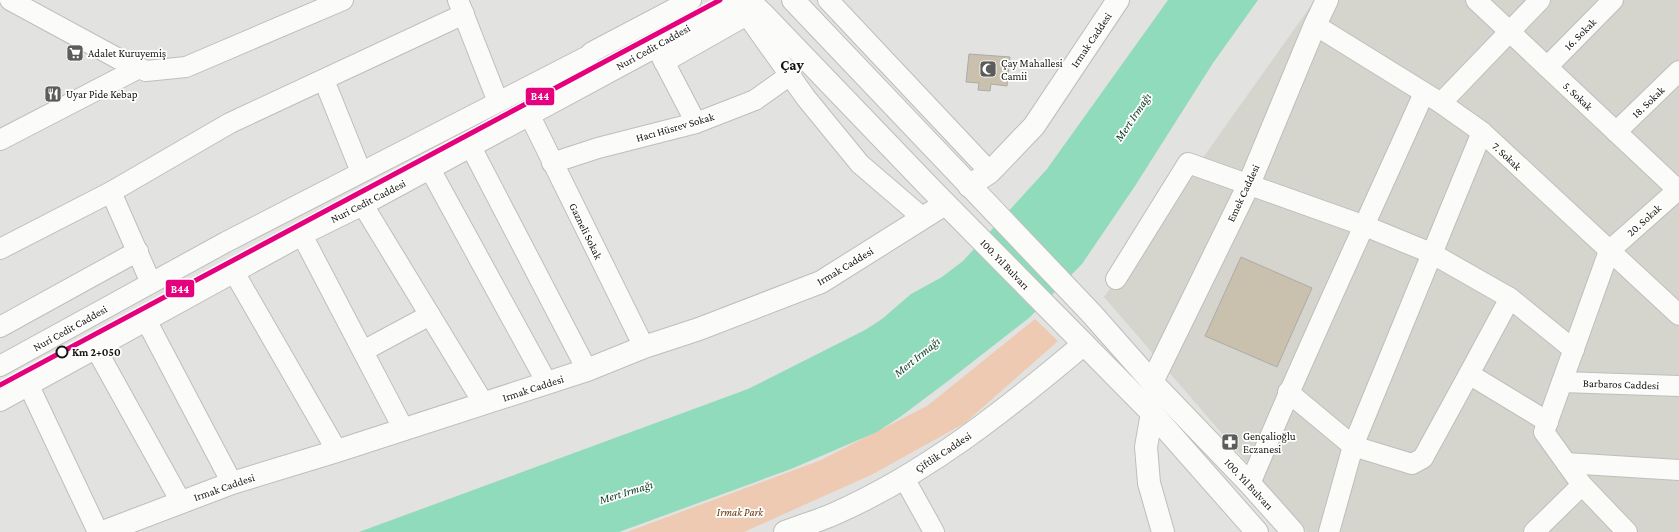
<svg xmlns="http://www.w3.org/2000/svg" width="1679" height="532" font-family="'Crimson Pro',serif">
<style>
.built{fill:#d5d5ce}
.green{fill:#eecab3}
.water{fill:#90dbbc}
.building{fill:#c9c0ae;stroke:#acabaa}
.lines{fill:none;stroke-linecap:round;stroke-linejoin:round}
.minor-casing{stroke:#bebebc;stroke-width:22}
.major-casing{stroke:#bebebc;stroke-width:24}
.minor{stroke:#fbfbfa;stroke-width:20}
.major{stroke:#fbfbfa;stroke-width:22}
.rail-1-casing{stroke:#fffffe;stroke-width:8}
.rail-1{stroke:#e5007d;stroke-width:5}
.stop-dot{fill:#fffffe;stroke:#141413;stroke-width:2}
.labels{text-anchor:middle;stroke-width:3.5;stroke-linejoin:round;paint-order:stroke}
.street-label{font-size:11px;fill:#141413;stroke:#fffffe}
.poi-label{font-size:11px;fill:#141413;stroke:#fffffe;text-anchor:start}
.stop-label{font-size:11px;font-weight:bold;fill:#141413;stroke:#fffffe;text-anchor:start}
.park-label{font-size:11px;font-style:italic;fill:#653208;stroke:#fffffe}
.water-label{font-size:12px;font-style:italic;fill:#12412f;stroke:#fffffe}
.district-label{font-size:15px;font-weight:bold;fill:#141413;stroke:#fffffe}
.line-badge{stroke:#fffffe;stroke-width:1.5}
.badge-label{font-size:11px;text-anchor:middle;font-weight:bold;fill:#fff}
</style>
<rect width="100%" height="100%" fill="#e2e2e0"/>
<polygon class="built" points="1315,0 1679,0 1679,532 1307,532 1104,297"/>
<polygon class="green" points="1035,319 1058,341 965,423 873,474 744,532 627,532 821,460 927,406"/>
<polygon class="water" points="1168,0 1258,0 1213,63 1135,186 1082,264 1029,318 948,381 900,417 877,432 791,469 619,532 359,532 748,389 865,330 882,319 911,294 942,277 963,261 1016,203 1047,169"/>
<g class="building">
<polygon points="969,54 1010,57 1007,86 991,84 990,91 978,90 979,83 966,82"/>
<polygon points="1241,257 1312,288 1277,367 1205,336"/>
</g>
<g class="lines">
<g class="minor-casing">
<g id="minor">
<polyline points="10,0 117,58 146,71 186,67 343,0"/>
<polyline points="458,0 498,102"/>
<polyline points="828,0 990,172"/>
<polyline points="1476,0 1679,191"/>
<polyline points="1315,25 1441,103 1482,132 1679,315"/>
<polyline points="658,50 696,123"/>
<polyline points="664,62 747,15 806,98 860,164 923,218"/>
<polyline points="1547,67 1613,0"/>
<polyline points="324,80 361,172"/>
<polyline points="1441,103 1540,0"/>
<polyline points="529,114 644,347"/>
<polyline points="1616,132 1679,71"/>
<polyline points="0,140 139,68"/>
<polyline points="471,147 587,370"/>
<polyline points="552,163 598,148 696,123 755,100 790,75"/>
<polyline points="430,169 547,383"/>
<polyline points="111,192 151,283"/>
<polyline points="363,205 484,404"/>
<polyline points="302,235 404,430"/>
<polyline points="0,249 111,192 230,123 464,14"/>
<polyline points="234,272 337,451"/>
<polyline points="1116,279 1188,163 1365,226 1431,253 1510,298 1574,350"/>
<polyline points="146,320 232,483"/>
<polyline points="0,327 138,251"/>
<polyline points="95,347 181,502"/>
<polyline points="363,351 430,315"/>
<polyline points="0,366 226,242 588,56 592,52 691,0"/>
<polyline points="1469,374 1510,298"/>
<polyline points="1562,382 1679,386"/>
<polyline points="29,386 98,532"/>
<polyline points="1288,392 1353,446 1412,464 1423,458 1469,374 1548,422"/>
<polyline points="0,401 302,235 363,205 656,47 737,0"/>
<polyline points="1566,463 1679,470"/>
<polyline points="904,478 934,532"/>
<path d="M1250 484C1305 352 1366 223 1424 93"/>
<polyline points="1329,532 1353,446 1482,132"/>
<polyline points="1534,532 1582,485"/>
<polyline points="1627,532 1582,485 1544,432 1609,251 1679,189"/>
</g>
</g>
<g class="major-casing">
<g id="major">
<polyline points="748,0 764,15 934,192 1152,413 1257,532"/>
<polyline points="793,0 1091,313 1152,382 1250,484 1293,532"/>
<polyline points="969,186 990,172 1034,126 1118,0"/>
<polyline points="1152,382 1249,184 1315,25 1327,0"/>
<polyline points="1152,413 1146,447 1149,483 1163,532"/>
<polyline points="103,532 232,483 337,451 587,370 644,347 699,329 821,282 945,204"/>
<path d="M785 532C801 526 818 521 834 514 927 473 1007 409 1084 344"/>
</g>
</g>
<use href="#minor" class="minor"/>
<use href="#major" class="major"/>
<g class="rail-1-casing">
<polyline id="rail-1" points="0,385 720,0"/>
</g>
<use href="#rail-1" class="rail-1"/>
</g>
<defs>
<g id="supermarket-square" transform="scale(0.9)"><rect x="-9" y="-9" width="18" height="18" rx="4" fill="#5c5c5b" stroke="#fffffe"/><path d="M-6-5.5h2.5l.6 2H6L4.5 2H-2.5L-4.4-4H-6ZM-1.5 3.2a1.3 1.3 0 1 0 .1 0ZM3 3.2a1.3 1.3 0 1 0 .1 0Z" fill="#fff"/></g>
<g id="mosque-square" transform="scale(0.9)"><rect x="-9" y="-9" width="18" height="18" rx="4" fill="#5c5c5b" stroke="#fffffe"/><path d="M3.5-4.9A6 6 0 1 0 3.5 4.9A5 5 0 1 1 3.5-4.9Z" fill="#fff"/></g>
<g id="restaurant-square" transform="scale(0.9)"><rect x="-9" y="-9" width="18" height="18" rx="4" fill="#5c5c5b" stroke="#fffffe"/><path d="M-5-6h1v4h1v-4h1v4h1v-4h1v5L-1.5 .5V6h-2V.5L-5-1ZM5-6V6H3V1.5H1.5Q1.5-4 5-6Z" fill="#fff"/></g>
<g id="pharmacy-square" transform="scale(0.9)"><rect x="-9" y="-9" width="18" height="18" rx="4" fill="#5c5c5b" stroke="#fffffe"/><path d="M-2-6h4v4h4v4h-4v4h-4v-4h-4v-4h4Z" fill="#fff"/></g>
</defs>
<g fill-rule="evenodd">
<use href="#supermarket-square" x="75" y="53"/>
<use href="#mosque-square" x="988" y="69"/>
<use href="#restaurant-square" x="53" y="94"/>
<use href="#pharmacy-square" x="1230" y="442"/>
</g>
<circle class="stop-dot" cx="62" cy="352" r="5.5"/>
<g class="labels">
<g class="street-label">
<text transform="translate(1580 34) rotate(-45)" y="4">16. Sokak</text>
<text transform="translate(1091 40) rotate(-56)" y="4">Irmak Caddesi</text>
<text transform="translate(653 47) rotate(-29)" y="4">Nuri Cedit Caddesi</text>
<text transform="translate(1578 96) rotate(43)" y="4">5. Sokak</text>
<text transform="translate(1648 102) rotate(-44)" y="4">18. Sokak</text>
<text transform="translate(675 127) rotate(-16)" y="4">Hacı Hüsrev Sokak</text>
<text transform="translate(1507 156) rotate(43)" y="4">7. Sokak</text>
<text transform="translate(1243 193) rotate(-65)" y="4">Emek Caddesi</text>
<text transform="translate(368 201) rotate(-27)" y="4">Nuri Cedit Caddesi</text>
<text transform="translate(1644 220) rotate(-42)" y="4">20. Sokak</text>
<text transform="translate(586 231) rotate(64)" y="4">Gazneli Sokak</text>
<text transform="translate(1005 264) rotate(46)" y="4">100. Yıl Bulvarı</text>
<text transform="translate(845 266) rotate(-31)" y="4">Irmak Caddesi</text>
<text transform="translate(70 328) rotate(-29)" y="4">Nuri Cedit Caddesi</text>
<text transform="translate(1621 384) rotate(2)" y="4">Barbaros Caddesi</text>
<text transform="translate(533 388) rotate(-18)" y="4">Irmak Caddesi</text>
<text transform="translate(943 452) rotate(-33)" y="4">Çiftlik Caddesi</text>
<text transform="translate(1249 484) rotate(47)" y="4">100. Yıl Bulvarı</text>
<text transform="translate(224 487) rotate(-19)" y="4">Irmak Caddesi</text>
</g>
<g class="poi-label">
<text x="88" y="57">Adalet Kuruyemiş</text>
<text x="1001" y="67">Çay Mahallesi<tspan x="1001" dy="13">Camii</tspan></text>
<text x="66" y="98">Uyar Pide Kebap</text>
<text x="1243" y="440">Gençalioğlu<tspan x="1243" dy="13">Eczanesi</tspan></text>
</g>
<g class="stop-label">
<text x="72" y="356">Km 2+050</text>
</g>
<g class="park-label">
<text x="740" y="516">Irmak Park</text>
</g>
<g class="water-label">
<text transform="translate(1133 117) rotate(-56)" y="4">Mert Irmağı</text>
<text transform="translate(917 357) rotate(-39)" y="4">Mert Irmağı</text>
<text transform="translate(626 492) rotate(-17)" y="4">Mert Irmağı</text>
</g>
<g class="district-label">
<text x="792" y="70">Çay</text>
</g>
</g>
<g class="line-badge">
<rect x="525" y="87" width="30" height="19" rx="4" fill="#e5007d"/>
<rect x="165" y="279" width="30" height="19" rx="4" fill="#e5007d"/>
</g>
<g class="badge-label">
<text x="540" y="100">B44</text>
<text x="180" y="293">B44</text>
</g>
</svg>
